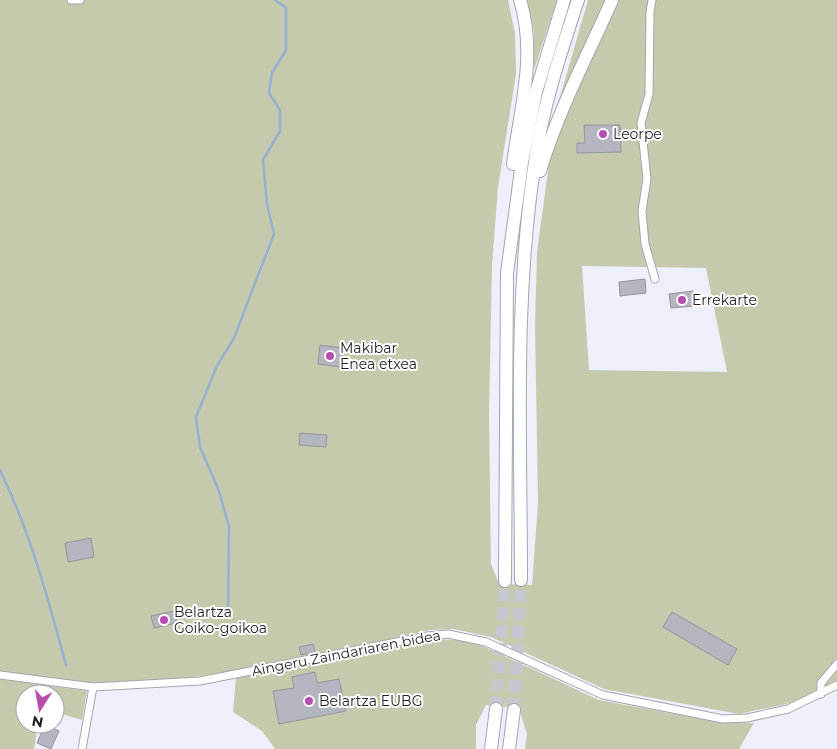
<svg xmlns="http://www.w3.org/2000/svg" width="837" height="749" font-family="Montserrat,sans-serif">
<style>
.green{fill:#c6caad;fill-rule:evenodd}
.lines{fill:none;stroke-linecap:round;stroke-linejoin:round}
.stream{stroke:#96b0cf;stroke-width:2.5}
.building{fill:#b3b6bf;stroke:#93969f}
.motorway-tunnel{stroke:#c4c7d0;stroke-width:12;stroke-dasharray:12 6;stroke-linecap:butt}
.minor-casing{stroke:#a3a6af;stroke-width:9}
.motorway-casing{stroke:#a3a6af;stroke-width:14}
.minor{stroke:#fff;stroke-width:7}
.motorway{stroke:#fff;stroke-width:12}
.poi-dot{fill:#b94dad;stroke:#fff;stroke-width:2}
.labels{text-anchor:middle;stroke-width:4;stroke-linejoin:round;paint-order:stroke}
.poi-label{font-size:14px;fill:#212226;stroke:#fff;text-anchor:start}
.street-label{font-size:14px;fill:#212226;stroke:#fff}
</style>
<rect width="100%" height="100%" fill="#edf0fa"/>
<g class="green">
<path d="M0 0H508L515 33 516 74 498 187 492 266 489 415 491 564 499 584 532 585 538 503 535 324 537 252 556 111 588 0H837V681L791 703 739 714 604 689 491 637 453 629 430 630C319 654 208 683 94 684 63 684 31 674 0 672ZM582 266 706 268 727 372 589 370Z"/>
<polygon points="527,0 557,0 534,70 534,32"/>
<polygon points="429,639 460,640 485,647 599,700 718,722 754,723 739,749 525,749 527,734 519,708 486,705 476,725 476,749 275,749 262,731 233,712 236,677"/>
<polygon points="0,679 87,691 82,720 55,712 55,694 25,694 25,724 38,724 34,749 0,749"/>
</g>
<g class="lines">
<g class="stream">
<path d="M0 470C30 532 48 598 66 665"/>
<polyline points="228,616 229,527 219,491 200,447 196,417 217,366 234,338 274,234 267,204 263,160 280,131 280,110 269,93 272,73 286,50 286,8 275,0"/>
</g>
</g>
<g class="building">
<polygon points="584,125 620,125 621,152 577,153 577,143 585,143"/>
<polygon points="645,279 646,293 620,296 619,282"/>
<polygon points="693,291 694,306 671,308 669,294"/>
<polygon points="320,345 342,348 340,367 318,364"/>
<polygon points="300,433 327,435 326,447 299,445"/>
<polygon points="91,538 94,557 68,562 65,543"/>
<polygon points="174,611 177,623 154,628 151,616"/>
<polygon points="672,612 737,649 728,665 663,627"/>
<polygon points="313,644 315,652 301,655 299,647"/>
<polygon points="315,672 317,683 339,679 346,711 279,724 273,691 294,688 292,677"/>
<polygon points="45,724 59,731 51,749 37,743"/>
</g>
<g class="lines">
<g class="motorway-tunnel">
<polyline points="496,709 505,581"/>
<polyline points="514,710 521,580"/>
</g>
<g class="minor-casing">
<g id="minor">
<polyline points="71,0 80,0"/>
<polyline points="652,0 650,12 649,94 641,123 647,179 642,211 645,244 655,279"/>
<polyline points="0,675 93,687 200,681 427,636 448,634 486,642 603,695 723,719 747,718 788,709 837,685"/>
<polyline points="821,694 821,683 837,664"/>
<polyline points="82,749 93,687"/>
</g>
</g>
<g class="motorway-casing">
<g id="motorway">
<path d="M513 164C520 109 537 55 520 0"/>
<path d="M540 171C558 111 587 57 612 0"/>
<path d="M521 580C521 437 513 291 537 149 545 99 562 49 578 0"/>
<polyline points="505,581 507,273 522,162 536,92 564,0"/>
<polyline points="491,749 496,709"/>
<polyline points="509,749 514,710"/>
</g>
</g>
<use href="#minor" class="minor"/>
<use href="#motorway" class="motorway"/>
</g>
<g class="poi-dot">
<circle cx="603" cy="134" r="5"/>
<circle cx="682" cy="300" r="5"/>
<circle cx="330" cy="356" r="5"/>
<circle cx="164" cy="620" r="5"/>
<circle cx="309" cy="701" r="5"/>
</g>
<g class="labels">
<g class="poi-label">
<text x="613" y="139">Leorpe</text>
<text x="692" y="305">Errekarte</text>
<text x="340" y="353">Makibar<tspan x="340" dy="16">Enea etxea</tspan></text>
<text x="174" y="617">Belartza<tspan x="174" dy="16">Goiko-goikoa</tspan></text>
<text x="319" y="706">Belartza EUBG</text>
</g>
<g class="street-label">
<text transform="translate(346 653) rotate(-11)" y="5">Aingeru Zaindariaren bidea</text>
</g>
</g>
<g transform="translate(40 709) rotate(191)"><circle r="24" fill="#ffffff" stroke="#a6a7a8"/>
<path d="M0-4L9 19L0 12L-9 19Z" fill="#b94dad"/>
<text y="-8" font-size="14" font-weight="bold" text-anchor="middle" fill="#212226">N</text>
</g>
</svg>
